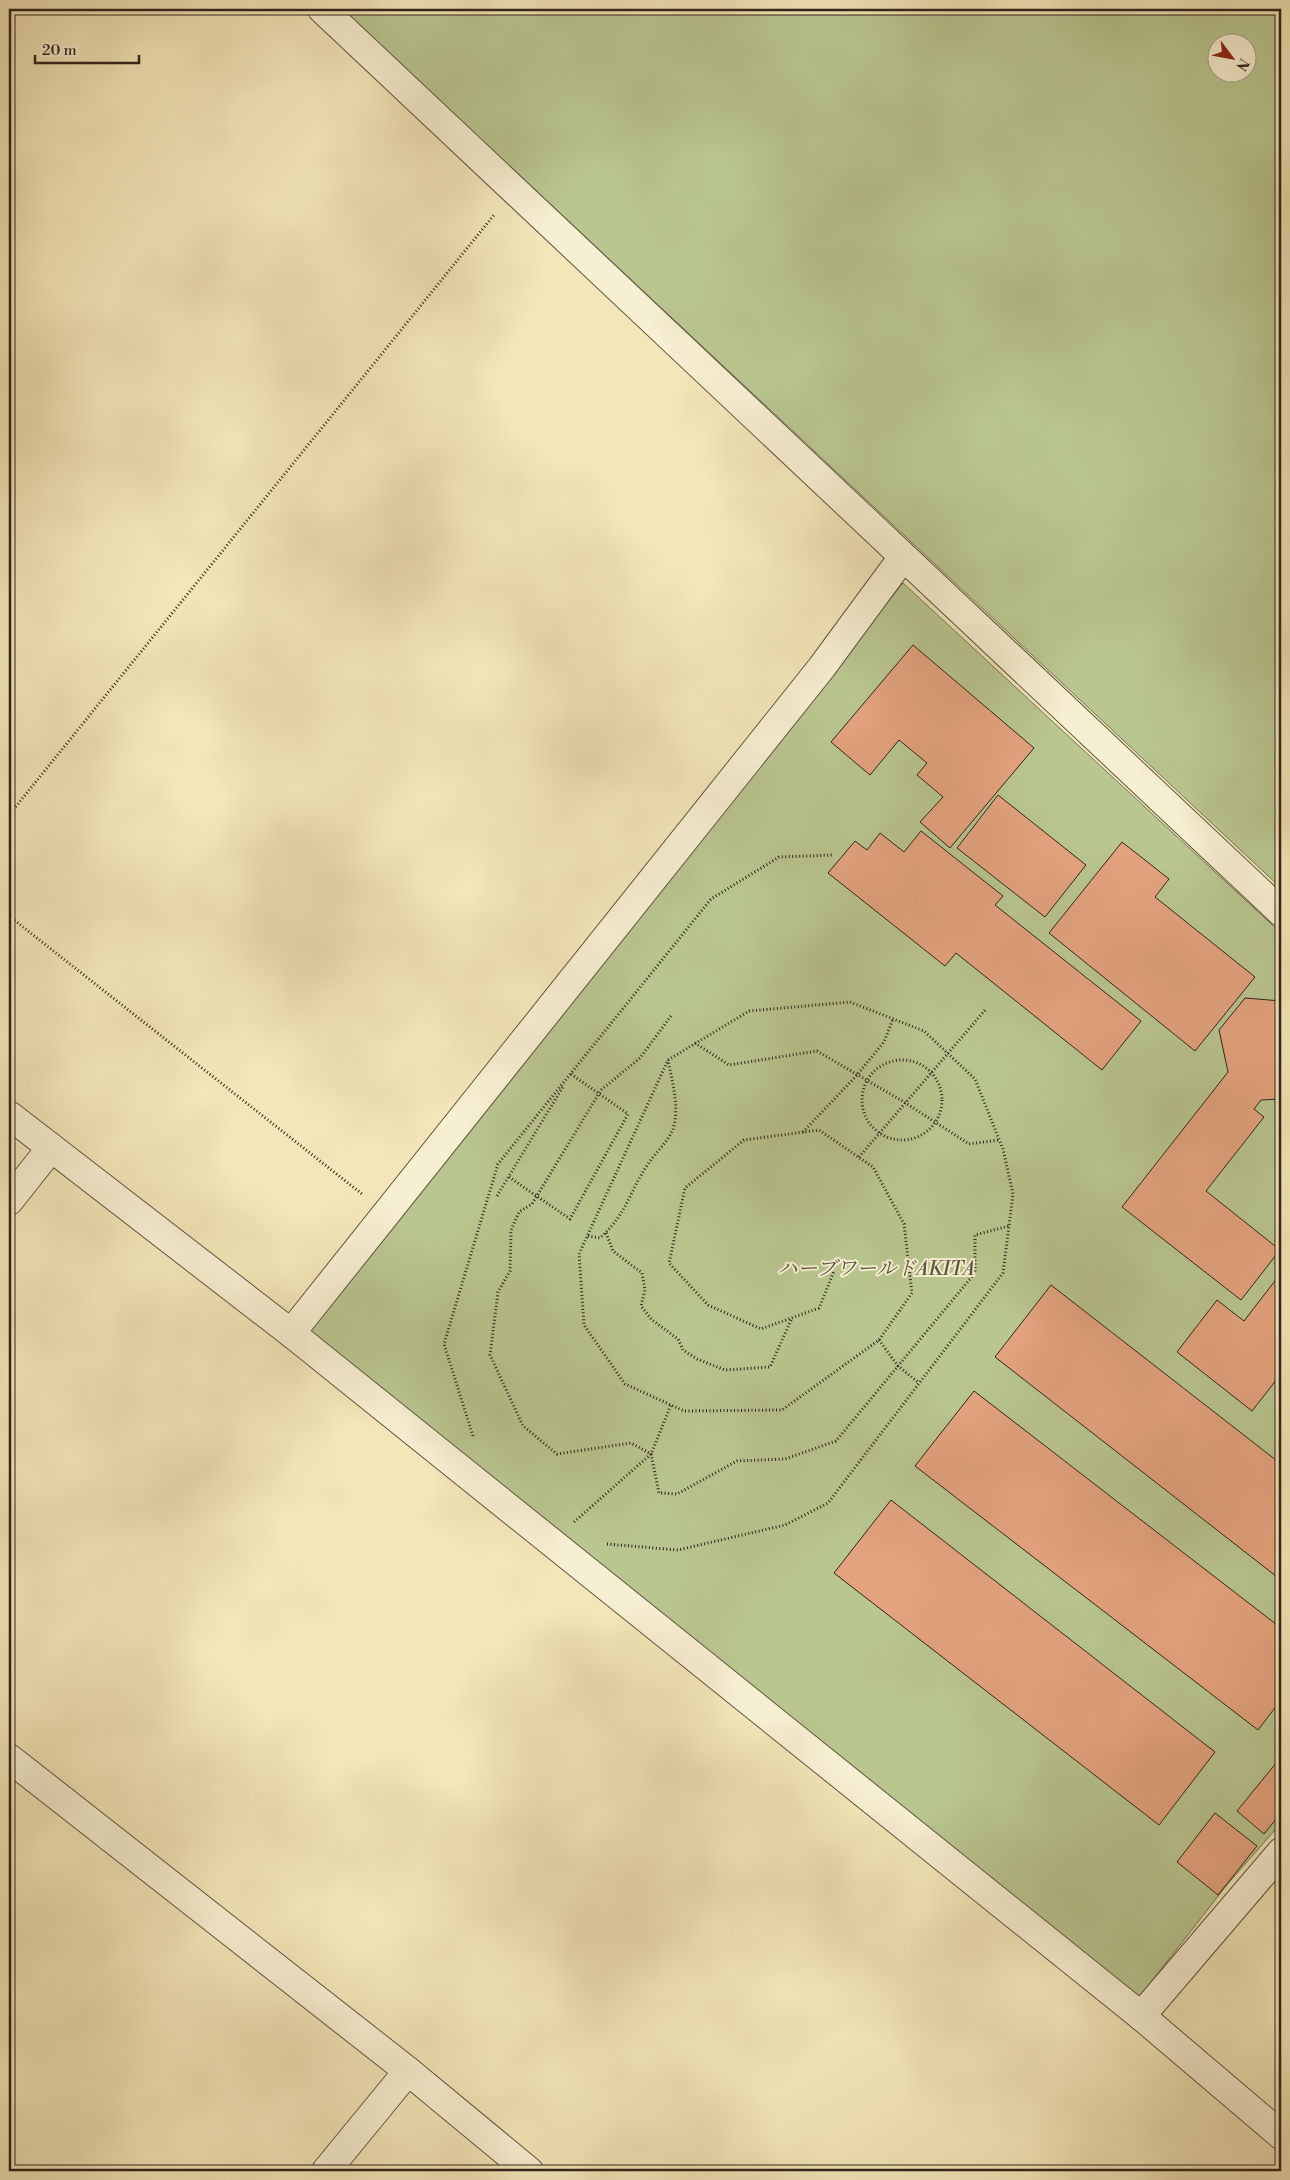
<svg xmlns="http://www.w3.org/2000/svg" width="1290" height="2180" font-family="'Libre Bodoni','Noto Serif JP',serif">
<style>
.green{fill:#b9c690;stroke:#747556;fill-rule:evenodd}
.building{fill:#e3a37e;stroke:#30241c}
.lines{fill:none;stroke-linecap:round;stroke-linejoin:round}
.minor-casing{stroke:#615443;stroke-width:30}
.tertiary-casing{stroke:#615443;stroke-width:30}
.path{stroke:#30241c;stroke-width:3;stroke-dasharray:1 2.5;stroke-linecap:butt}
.minor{stroke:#f7efd1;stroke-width:28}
.tertiary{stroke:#f7efd1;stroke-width:28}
.labels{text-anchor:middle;stroke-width:4;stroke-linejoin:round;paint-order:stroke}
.park-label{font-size:20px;font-style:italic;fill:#59553f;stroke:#f7efd1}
</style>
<rect width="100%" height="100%" fill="#f3e6b8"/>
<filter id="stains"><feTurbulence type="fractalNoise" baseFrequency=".004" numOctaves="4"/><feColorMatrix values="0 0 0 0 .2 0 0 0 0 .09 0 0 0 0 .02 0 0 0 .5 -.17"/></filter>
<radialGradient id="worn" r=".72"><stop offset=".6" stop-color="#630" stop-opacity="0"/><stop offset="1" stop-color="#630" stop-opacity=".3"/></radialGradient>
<g class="green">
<path d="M342 9H1281V888ZM1218 42H1248V72H1218Z"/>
<polygon points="903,583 1281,933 1281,1823 1226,1886 1137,2000 307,1329"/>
</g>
<g class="building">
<polygon points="913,645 1034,748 950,848 920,822 943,797 917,775 927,763 899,740 870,775 831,742"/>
<polygon points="998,795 1086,865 1045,917 957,848"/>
<polygon points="921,831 1003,896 995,905 1141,1021 1102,1070 956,953 945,966 828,873 855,841 867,850 880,833 904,852"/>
<polygon points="1122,842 1169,879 1155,897 1255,977 1195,1051 1049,933"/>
<polygon points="1245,998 1281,1001 1281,1099 1261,1100 1254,1109 1264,1117 1206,1191 1280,1250 1241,1300 1122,1207 1228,1072 1219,1030"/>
<polygon points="1281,1273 1281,1374 1252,1411 1177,1352 1217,1300 1244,1321"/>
<polygon points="1051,1285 1281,1464 1281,1580 995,1357"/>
<polygon points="974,1391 1281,1628 1281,1700 1258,1730 915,1466"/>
<polygon points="891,1500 1215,1752 1159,1825 834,1573"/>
<polygon points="1281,1757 1281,1813 1264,1834 1237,1811"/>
<polygon points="1215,1813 1257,1846 1218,1895 1177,1862"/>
</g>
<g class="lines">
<g class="minor-casing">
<g id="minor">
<polyline points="9,1115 291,1333 1141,2016 1281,2135"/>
<polyline points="9,1201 51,1148"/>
<polyline points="291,1333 822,667 903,557"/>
<polyline points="9,1758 408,2071 529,2171"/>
<polyline points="1141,2016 1281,1852"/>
<polyline points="326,2171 408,2071"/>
</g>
</g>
<g class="tertiary-casing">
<polyline id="tertiary" points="322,9 1281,912"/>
</g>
<g class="path">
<polyline points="9,815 494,215"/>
<polyline points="9,916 362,1194"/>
<polyline points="671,1016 640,1058 601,1090 532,1204 519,1212 511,1230 510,1271 498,1292 490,1355 523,1426 557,1454 631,1443 651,1454 659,1493 677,1494 737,1461 785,1459 836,1441 975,1273 975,1235 1009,1226"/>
<polyline points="695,1043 729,1065 817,1051 904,1102 969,1144 999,1140"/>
<circle cx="902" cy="1100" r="40"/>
<polyline points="803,1132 857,1075 884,1042 893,1019"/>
<polyline points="859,1157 986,1009"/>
<polyline points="509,1177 570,1219 628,1114 571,1074 570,1076"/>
<polyline points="497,1196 564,1085"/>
<polyline points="606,1233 613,1251 642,1273 645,1290 641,1306 652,1320 678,1339 683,1350 697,1359 725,1370 770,1367 792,1318"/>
<path d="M588 1236 600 1238C627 1214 629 1192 648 1164 655 1153 668 1142 673 1129 680 1107 672 1082 668 1060"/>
<polyline points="879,1340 898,1366 919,1383"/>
<polyline points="473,1436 444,1344 498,1164 711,899 779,857 834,855"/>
<polyline points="574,1522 651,1454 671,1405"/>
<polyline points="607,1544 678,1550 785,1525 828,1503 1003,1273 1013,1194 1003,1149 975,1079 924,1031 850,1002 749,1011 668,1060 579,1254 584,1325 625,1384 684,1411 782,1410 879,1340 912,1293 904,1224 873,1167 819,1130 744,1140 685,1188 669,1263 708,1305 761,1329 819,1308 834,1271"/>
</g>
<use href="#minor" class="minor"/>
<use href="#tertiary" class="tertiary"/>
</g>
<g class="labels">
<g class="park-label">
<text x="876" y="1275">ハーブワールドAKITA</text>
</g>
</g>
<rect width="1290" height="2180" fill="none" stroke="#f3e6b8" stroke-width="30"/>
<rect x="10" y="10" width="1270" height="2160" fill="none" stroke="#30241c" stroke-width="2.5"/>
<rect x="15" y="15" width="1260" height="2150" fill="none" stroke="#30241c"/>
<g transform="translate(1232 58) rotate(122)"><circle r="24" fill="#f7efd1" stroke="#a79e89"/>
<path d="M0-4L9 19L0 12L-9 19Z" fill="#8f2418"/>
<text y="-8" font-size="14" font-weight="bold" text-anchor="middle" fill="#30241c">N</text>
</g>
<path d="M35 55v8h104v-8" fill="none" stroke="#30241c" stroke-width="2.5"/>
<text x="42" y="55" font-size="15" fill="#30241c" stroke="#f7efd1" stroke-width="4" paint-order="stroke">20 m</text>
<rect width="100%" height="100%" filter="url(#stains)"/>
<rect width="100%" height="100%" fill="url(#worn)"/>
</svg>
